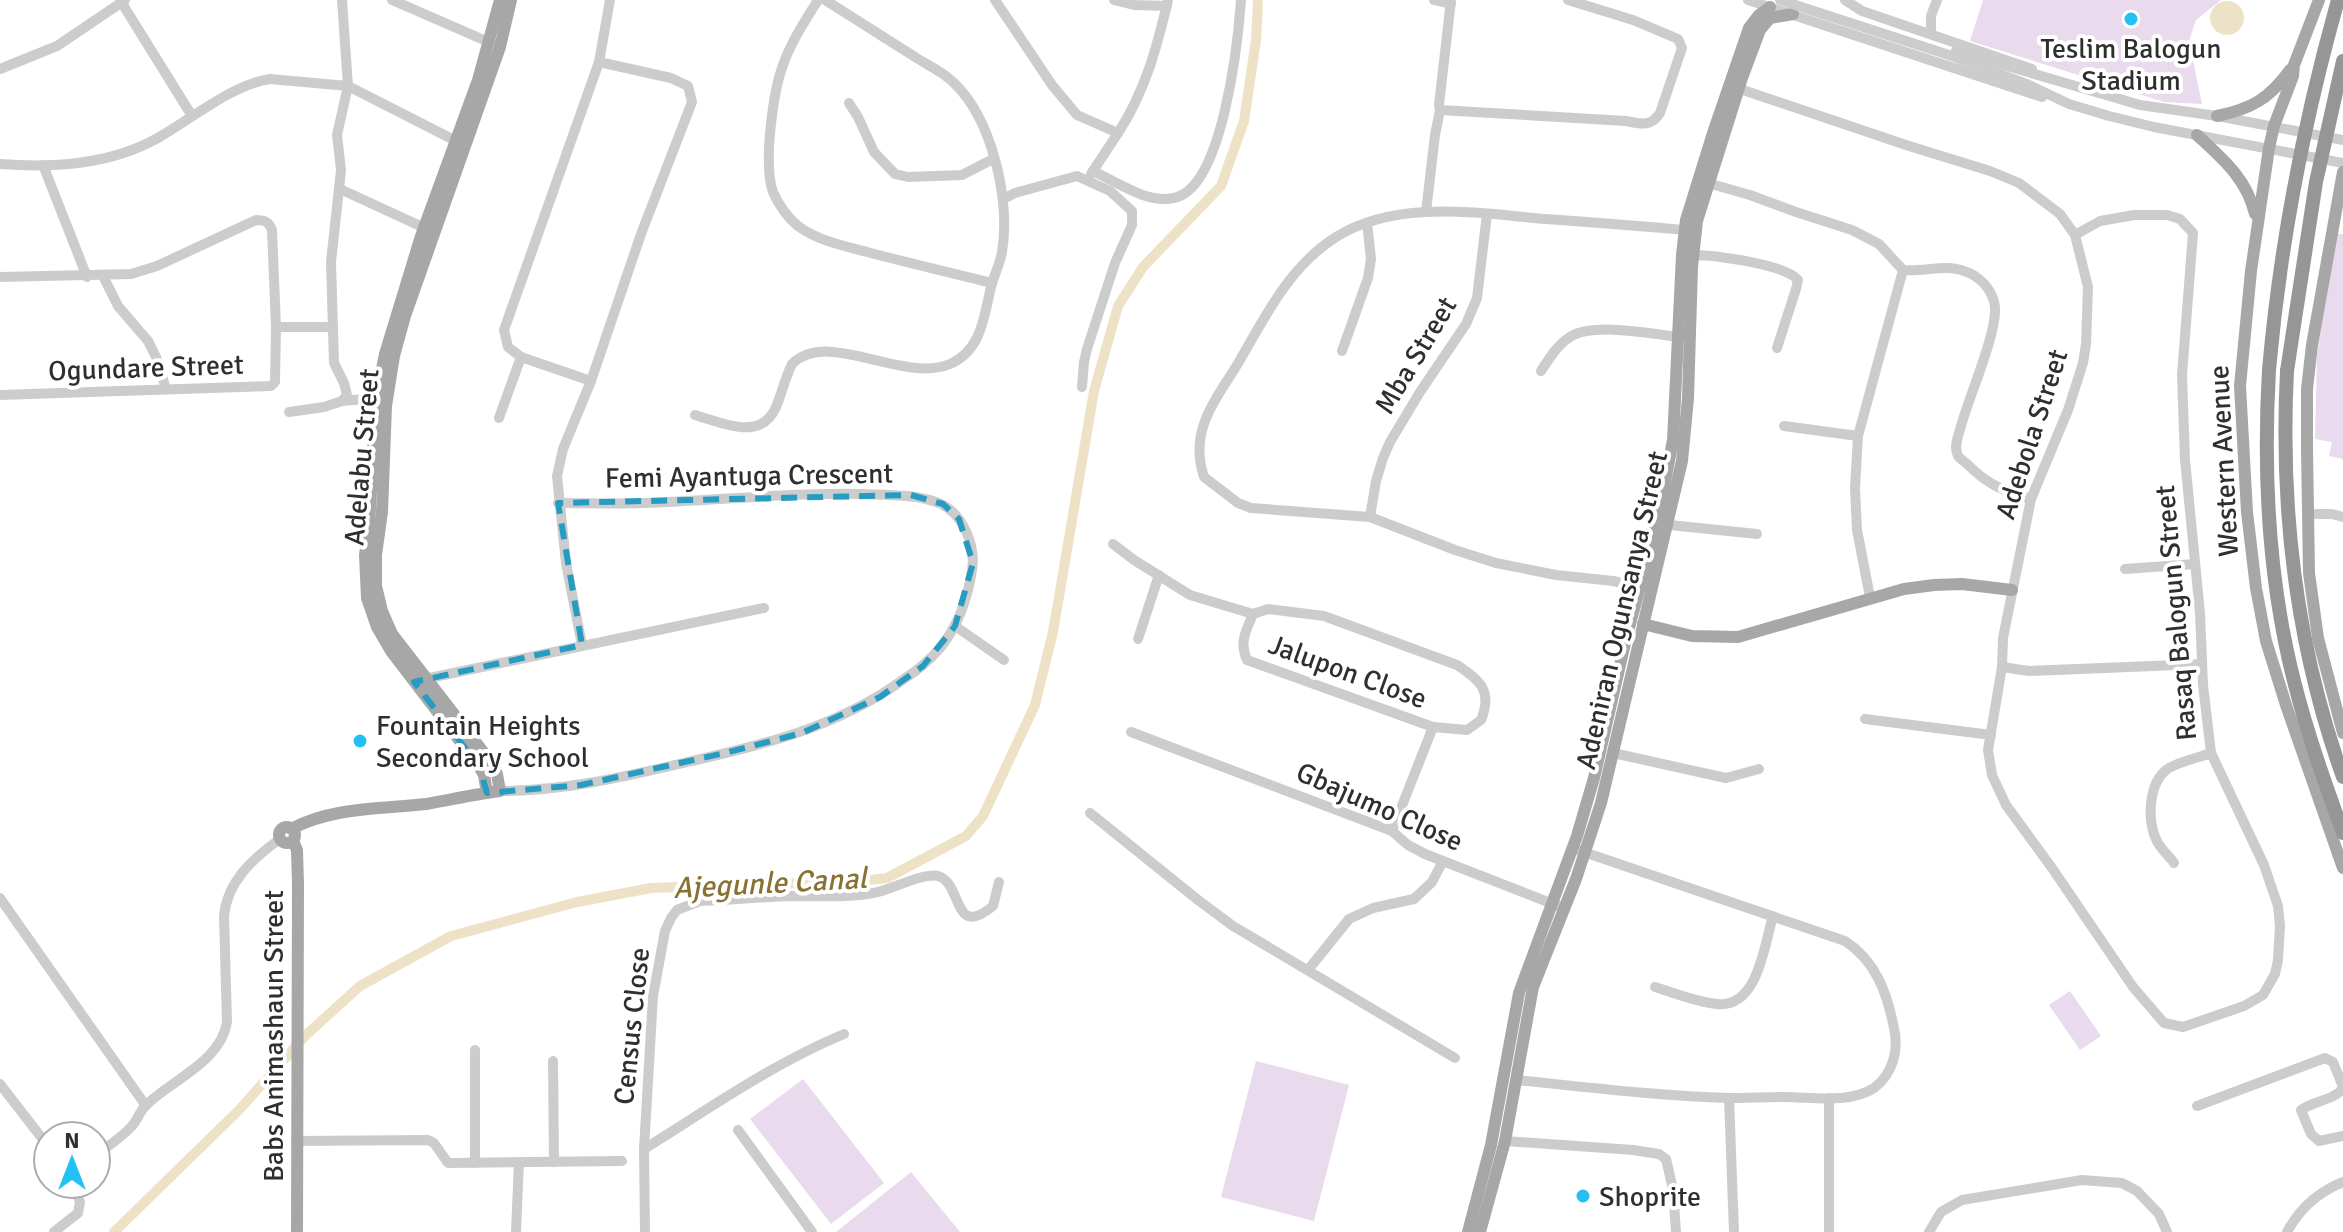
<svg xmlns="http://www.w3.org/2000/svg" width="2343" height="1232" font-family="Signika,sans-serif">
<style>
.green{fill:#e9dbed}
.water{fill:#eee2c6}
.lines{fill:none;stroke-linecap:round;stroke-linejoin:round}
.canal{stroke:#eee2c6;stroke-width:10}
.minor{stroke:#ccc;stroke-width:10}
.major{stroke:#a7a7a7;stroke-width:12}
.highway{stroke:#969696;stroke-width:14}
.minor-bridge{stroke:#ccc;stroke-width:10}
.highway-bridge{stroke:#969696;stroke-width:14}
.marked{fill:none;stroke:#279cc2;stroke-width:6;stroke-dasharray:16 10;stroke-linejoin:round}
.poi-dot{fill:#24c0f3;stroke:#fff;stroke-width:3}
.labels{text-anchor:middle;stroke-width:8;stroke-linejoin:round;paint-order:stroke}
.poi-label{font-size:28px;fill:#2f2f2f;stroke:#fff;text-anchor:start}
.street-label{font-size:28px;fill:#2f2f2f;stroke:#fff}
.water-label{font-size:30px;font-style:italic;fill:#8a7032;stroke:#fff}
</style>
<rect width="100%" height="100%" fill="#fff"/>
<g class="green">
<polygon points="1983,0 2221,0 2196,20 2189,41 2202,104 2164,102 1970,41"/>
<polygon points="2337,234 2343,234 2343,459 2329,456 2332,442 2315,439 2317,356 2327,280"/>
<polygon points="2070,991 2101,1036 2080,1050 2049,1005"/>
<polygon points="1256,1061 1349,1085 1314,1221 1221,1197"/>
<polygon points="803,1079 884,1183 831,1224 750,1119"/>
<polygon points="911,1172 960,1232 836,1232"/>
</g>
<circle class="water" cx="2227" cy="18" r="17"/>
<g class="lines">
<polyline class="canal" points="114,1232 239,1110 306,1035 360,986 451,936 577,902 651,888 862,881 887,878 966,836 983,816 1035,705 1053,632 1094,391 1118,306 1143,267 1221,186 1244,121 1256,40 1258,0"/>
<g class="minor">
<polyline points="120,0 192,116"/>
<polyline points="342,0 348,86 337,135 341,170 331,262 334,363 344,383 347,395 342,401 376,398 380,401"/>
<polyline points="392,0 500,47"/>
<path d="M818 0C805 21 791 42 783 65 773 92 763 165 773 192 778 204 788 218 798 226 818 241 845 246 867 252 909 263 951 273 992 283"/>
<path d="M995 0 1052 85 1077 115 1118 133C1145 92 1157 47 1168 0"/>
<polyline points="1114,0 1134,5 1167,6"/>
<polyline points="1434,0 1451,4"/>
<polyline points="1748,0 2042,97"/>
<polyline points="1845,0 1862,11 2032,69"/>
<polyline points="1931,34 1931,16 1937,0"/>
<polyline points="1956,51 2140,105 2217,116 2343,140"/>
<polyline points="1949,55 2029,85 2069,104 2109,116 2154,127 2343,163"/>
<polyline points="599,62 671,78 688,86 692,102 641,234 591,381 521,357 508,347 504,330 599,62 610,0"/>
<polyline points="0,69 57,46 125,0"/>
<polyline points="1731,86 1906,145 1990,171 2019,183 2060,214 2075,235 2088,287 2086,344 2083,363 2068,410 2031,499 2003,638 2002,667 1988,750 1992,775 2006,805 2052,868 2133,987 2164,1023 2183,1027 2244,1006 2263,995 2275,974 2278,960 2280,926 2278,906 2264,865 2211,753 2203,685 2200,613 2185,460 2182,375 2193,233 2180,219 2167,215 2134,215 2100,221 2075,235"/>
<polyline points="849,103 858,117 874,152 895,174 908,177 962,175 993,159"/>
<path d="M1440 110 1626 121C1641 124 1651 127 1660 113L1682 48 1678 39 1633 20 1568 0"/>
<path d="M0 164C53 168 108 165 156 139 190 120 233 84 270 79L348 86 460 143"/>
<polyline points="43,165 87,277"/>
<path d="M1093 171C1117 182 1147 204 1174 198 1223 188 1238 42 1241 0"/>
<polyline points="1091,174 1118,133"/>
<polyline points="1704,182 1750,195 1796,212 1852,230 1879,244 1903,270"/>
<polyline points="340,189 429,230"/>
<polyline points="1003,199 1015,193 1077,176 1110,191 1132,211 1132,225 1115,263 1087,349 1084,362 1082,387"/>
<polyline points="1426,212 1435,135 1440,110 1439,105 1451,0"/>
<path d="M1688 255C1710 254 1785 264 1798 280L1796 289 1777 348"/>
<path d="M1903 270C1923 272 1946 264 1964 271 1980 276 1993 290 1995 307 1997 333 1969 397 1961 426 1959 434 1953 447 1958 456 1959 458 1965 462 1967 464 1987 484 2003 491 2031 499"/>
<polyline points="103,276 118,306 148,341 156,357 166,389"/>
<path d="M0 277 131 274 157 266 256 220C265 220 269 222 272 230L276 327 275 382 271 386 0 395"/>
<polyline points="276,327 333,327"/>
<polyline points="1342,351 1368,278 1371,259 1367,223"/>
<path d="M1541 371C1549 359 1557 345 1570 337 1593 322 1652 334 1679 337"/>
<polyline points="289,412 324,407 342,401"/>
<path d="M695 415C722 423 761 442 776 407 782 393 785 378 792 364 828 328 903 384 950 364 982 350 984 316 991 287 994 275 1000 264 1002 252 1011 201 992 118 953 82 942 71 925 64 912 55 883 37 854 18 825 0"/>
<polyline points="499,418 521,357"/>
<polyline points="1784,426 1858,436"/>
<polyline points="2308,514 2332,514 2343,517"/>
<polyline points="1370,517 1376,481 1383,458 1390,442 1420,392 1466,324 1477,298 1487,214"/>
<polyline points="1660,524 1757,534"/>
<polyline points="1113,544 1134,560 1190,595 1253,614"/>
<polyline points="2125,569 2195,564"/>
<path d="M1646 588 1613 581 1556 575 1496 563 1455 550 1370 517 1251 508 1238 503 1204 477C1188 429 1217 399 1240 360 1266 315 1290 266 1336 237 1396 199 1478 213 1545 219 1592 222 1638 226 1685 230"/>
<polyline points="1870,597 1857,530 1855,488 1858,436 1903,270"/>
<path d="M1268 609 1324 616 1457 665C1480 680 1493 691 1481 720L1467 730 1433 727 1247 660C1239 642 1246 631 1253 614Z"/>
<polyline points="955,626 1004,660"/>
<polyline points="1138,639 1159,575"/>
<polyline points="582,645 566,563 557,476 563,449 591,381"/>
<polyline points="2002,667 2029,671 2202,664"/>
<polyline points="420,680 764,608"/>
<polyline points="1865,719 1991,735"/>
<polyline points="1131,732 1392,831 1408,845 1425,854 1558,906"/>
<polyline points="1613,753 1726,778 1759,769"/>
<path d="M500 791C561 791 620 778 679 764 759 746 837 728 904 679 918 670 930 660 941 647 958 625 968 597 972 570 976 546 963 513 939 503 914 494 888 495 862 494 789 492 716 501 643 503 615 504 587 503 558 503"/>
<polyline points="1090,813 1198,900 1233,926 1455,1058"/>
<polyline points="1392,831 1433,727"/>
<path d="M2174 863C2169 856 2162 850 2158 843 2146 823 2148 781 2169 768 2181 761 2198 758 2211 753"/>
<polyline points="0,898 146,1106"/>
<polyline points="1308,970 1349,919 1373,908 1414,899 1432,882 1443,861"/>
<path d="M1655 987C1675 993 1696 1002 1717 1004 1758 1008 1764 946 1773 916"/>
<polyline points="475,1050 475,1163"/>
<polyline points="553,1061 554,1162"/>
<path d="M1516 1080C1587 1087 1658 1096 1729 1098 1747 1098 1766 1097 1784 1097 1811 1097 1850 1104 1874 1088 1893 1074 1899 1050 1894 1028 1887 993 1876 961 1845 941L1572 848"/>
<polyline points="0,1084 48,1146"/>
<path d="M2343 1088C2335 1100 2313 1101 2301 1110L2311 1134 2319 1141 2343 1136"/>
<polyline points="1729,1098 1734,1232"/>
<polyline points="1829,1098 1829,1232"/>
<polyline points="2197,1106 2325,1058 2333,1062 2343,1087"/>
<polyline points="738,1130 812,1232"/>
<polyline points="296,1141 428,1140 434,1143 448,1163 622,1161"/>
<polyline points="1505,1141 1633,1150 1659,1154 1666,1159 1673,1189 1676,1232"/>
<path d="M644 1149C710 1108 772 1064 844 1034"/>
<path d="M96 1155C108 1146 121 1138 131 1127 137 1121 139 1113 145 1106 171 1080 221 1062 227 1022L224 916C227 882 253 858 280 839"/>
<polyline points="54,1232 78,1213 80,1202 73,1184"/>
<polyline points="516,1232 519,1162"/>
<path d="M645 1232 644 1149 653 996 665 931 671 918 677 910 700 901C730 900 761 897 792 896 820 896 851 898 878 892 894 888 923 873 938 876 963 883 952 940 993 906L999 882"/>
<polyline points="1929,1232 1941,1212 1962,1200 2082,1180 2122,1183 2137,1191 2159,1214 2167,1232"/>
<path d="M2287 1232C2300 1208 2318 1192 2343 1182"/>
</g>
<g class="major">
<polyline points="2319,0 2294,65 2293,76 2274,126 2269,148 2251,271 2240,386 2247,512 2256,588 2266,641 2286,705 2343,868"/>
<path d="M2217 116C2251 109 2269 99 2290 70"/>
<path d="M2197 135C2223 159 2247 179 2255 214"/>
<polyline points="2343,172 2312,345 2307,389 2307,449 2309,573 2318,638 2343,733"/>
<polyline points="1643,624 1692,636 1738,637 1904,589 1934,585 1962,584 2012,590"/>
<polyline points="487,793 484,775 479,766 391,651 377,627 367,598 365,555 369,527 376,398 385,354 421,236 478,80 500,0"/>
<circle cx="287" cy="835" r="8"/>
<path d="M291 829C332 807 381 809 426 804 450 800 475 794 500 791L497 774 487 757 392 634 382 611 376 586V555L382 512 386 406 394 356 405 316 500 47 511 0"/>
<polyline points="293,841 297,850 298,885 297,1232"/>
<polyline points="1468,1232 1491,1145 1519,993 1577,836 1594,778 1626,639 1657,523 1673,440 1682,255 1686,220 1713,133 1749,28 1759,15 1770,7"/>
<polyline points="1480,1232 1505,1141 1533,987 1576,879 1601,803 1682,461 1688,398 1692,267 1697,221 1742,78 1760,30 1770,18 1793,14"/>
</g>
<g class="highway">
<path d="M2269 370C2263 475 2268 579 2294 681 2307 733 2325 783 2343 833"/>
<path d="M2287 371C2280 509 2296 646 2343 777"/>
</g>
<polyline class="minor-bridge" points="1780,0 1949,55"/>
<g class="highway-bridge">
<path d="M2269 370C2280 245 2304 121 2338 0"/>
<polyline points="2287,371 2316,182 2343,61"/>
</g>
</g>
<path class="marked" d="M911 495 943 504 959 519 973 563 955 626 923 666 880 697 802 733 725 753 581 785 487 793 479 766 414 682 582 645 558 503Z"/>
<g class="poi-dot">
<circle cx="2131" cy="19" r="8"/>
<circle cx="360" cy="741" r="8"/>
<circle cx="1583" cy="1196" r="8"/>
</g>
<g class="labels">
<g class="poi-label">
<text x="2131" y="58" text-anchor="middle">Teslim Balogun<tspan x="2131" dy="32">Stadium</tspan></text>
<text x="376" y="735">Fountain Heights<tspan x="376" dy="32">Secondary School</tspan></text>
<text x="1599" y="1206">Shoprite</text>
</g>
<g class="street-label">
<text transform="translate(1415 355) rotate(-59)" y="10">Mba Street</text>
<text transform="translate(146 367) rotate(-2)" y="10">Ogundare Street</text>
<text transform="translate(2031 434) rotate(-72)" y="10">Adebola Street</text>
<text transform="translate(361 457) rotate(-85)" y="10">Adelabu Street</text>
<text transform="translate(2223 461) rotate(-93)" y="10">Western Avenue</text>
<text transform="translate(749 475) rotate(-1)" y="10">Femi Ayantuga Crescent</text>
<text transform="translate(1621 610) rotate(-77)" y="10">Adeniran Ogunsanya Street</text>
<text transform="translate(2175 613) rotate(-95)" y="10">Rasaq Balogun Street</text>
<text transform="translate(1348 671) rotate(20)" y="10">Jalupon Close</text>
<text transform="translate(1380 806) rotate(24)" y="10">Gbajumo Close</text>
<text transform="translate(631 1026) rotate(-84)" y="10">Census Close</text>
<text transform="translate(273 1036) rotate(-90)" y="10">Babs Animashaun Street</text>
</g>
<g class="water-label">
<text transform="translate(770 883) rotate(-3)" y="10">Ajegunle Canal</text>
</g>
</g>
<g transform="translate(72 1160)"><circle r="38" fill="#ffffff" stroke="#acacac" stroke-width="2"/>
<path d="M0-6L14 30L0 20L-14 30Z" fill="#24c0f3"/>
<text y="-12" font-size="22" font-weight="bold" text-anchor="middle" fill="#2f2f2f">N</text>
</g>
</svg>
